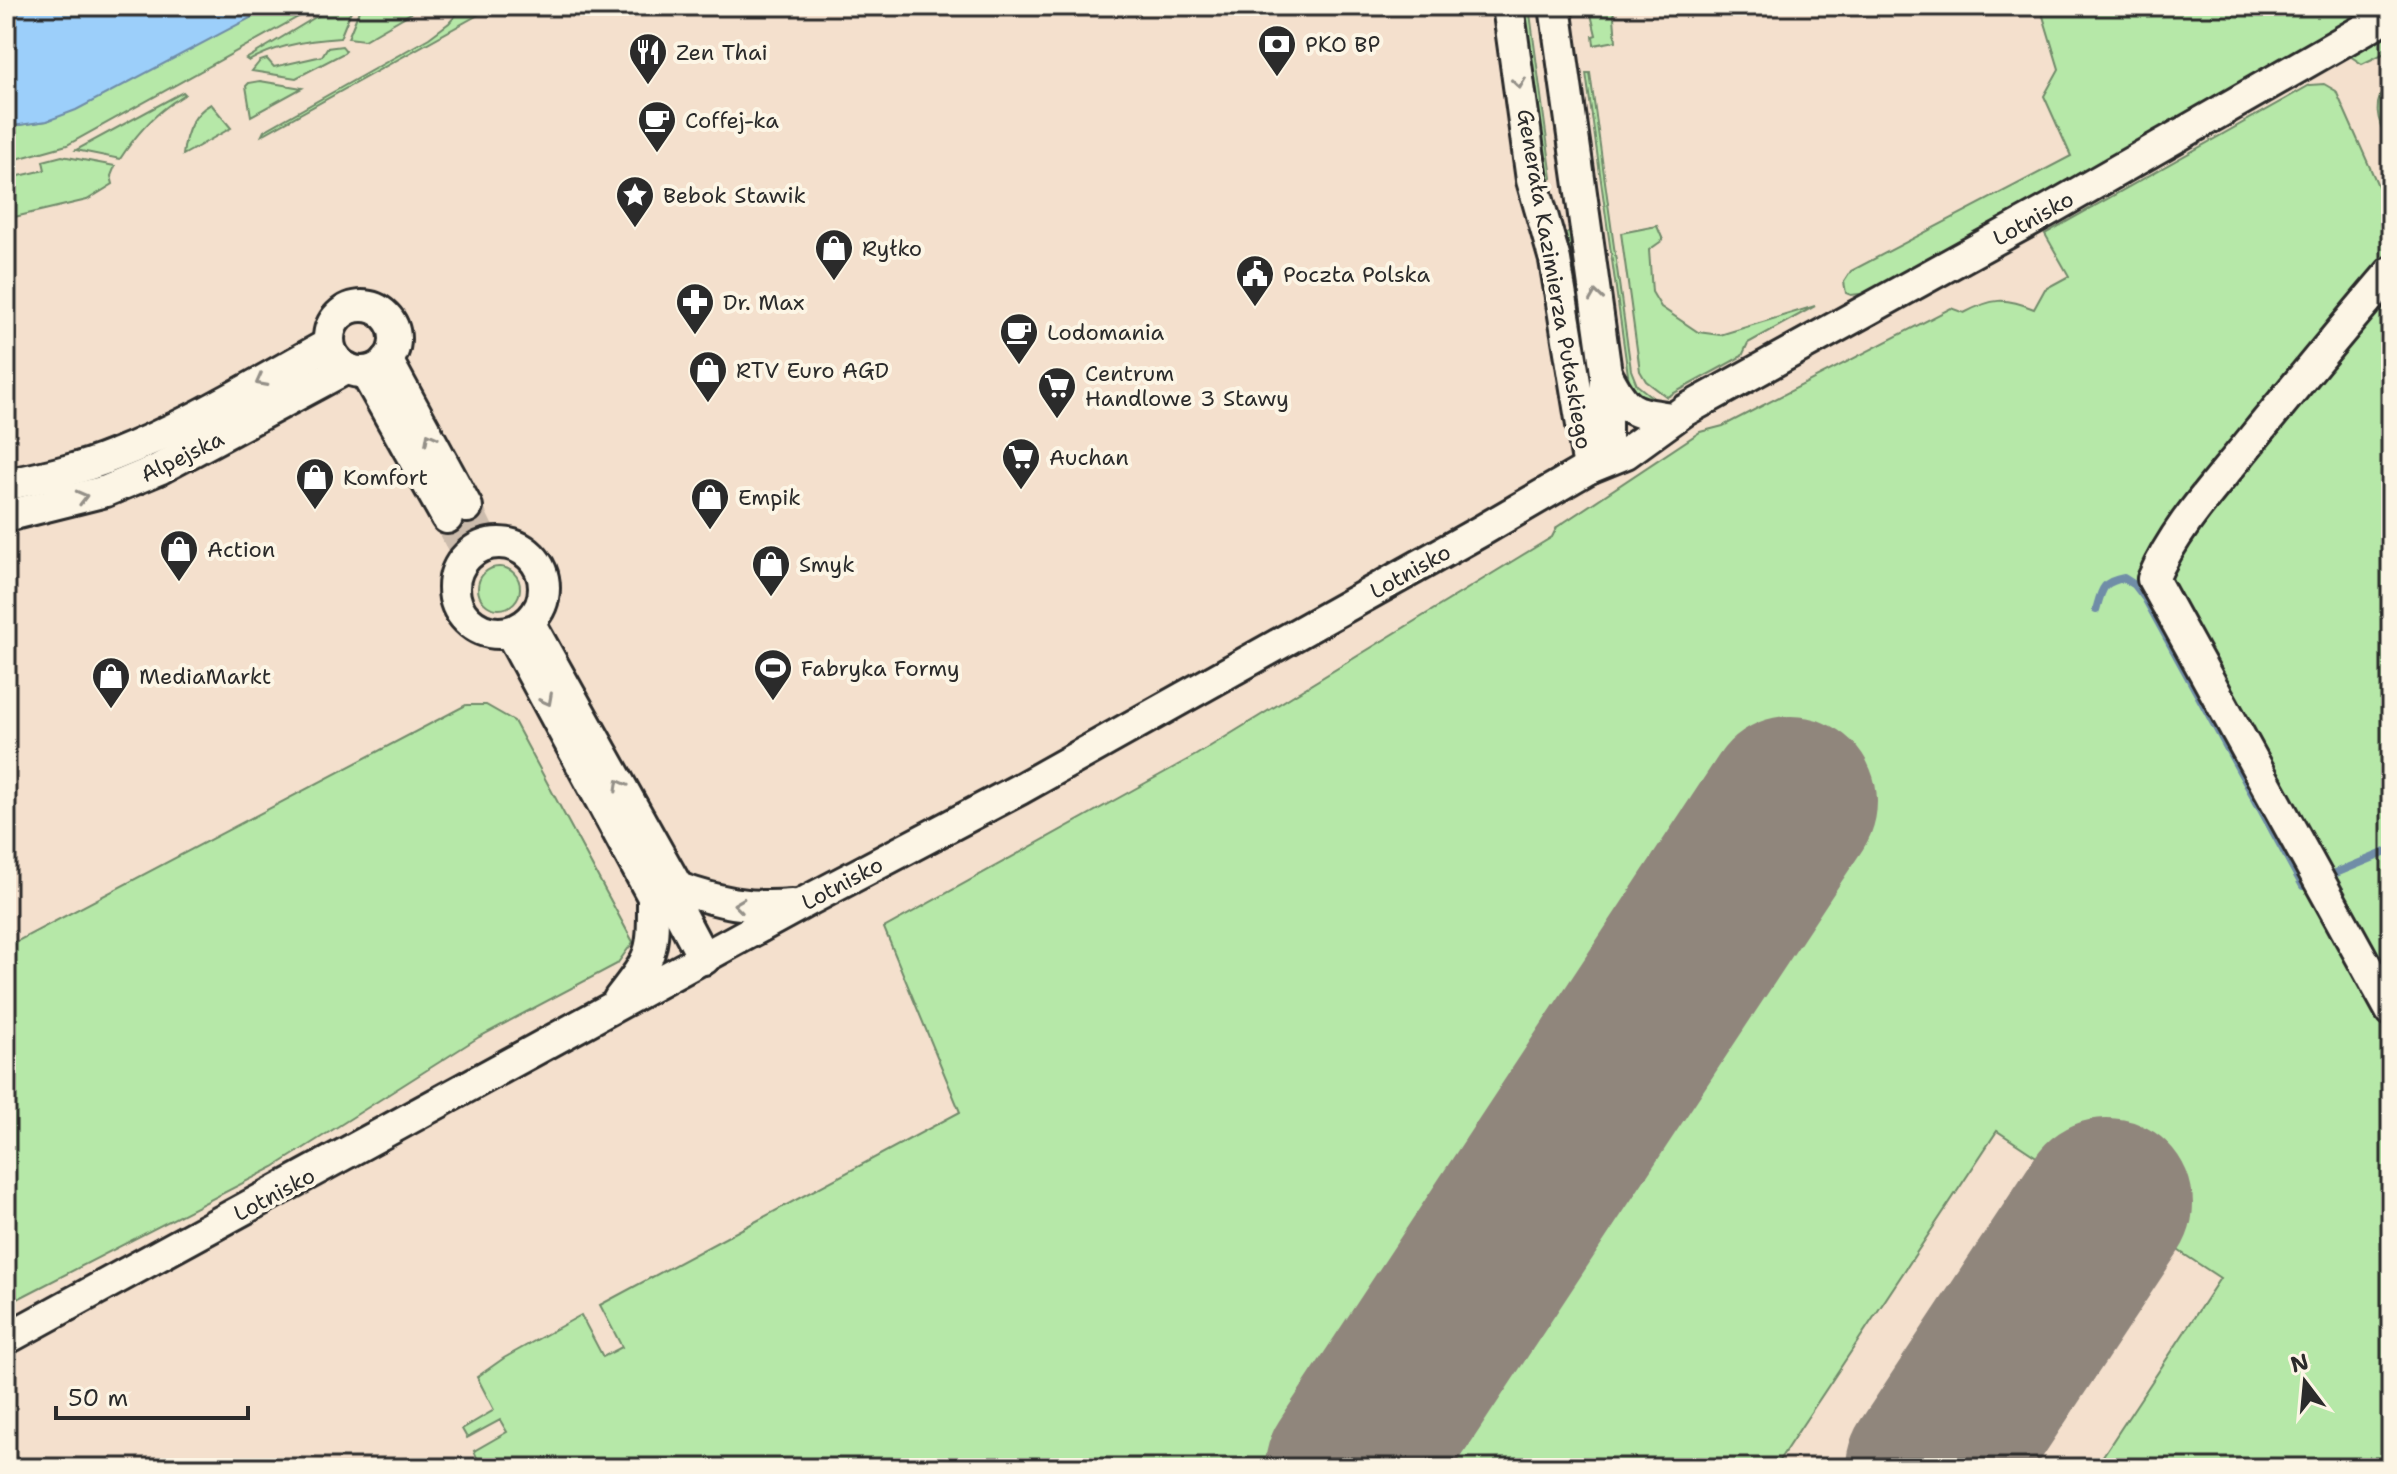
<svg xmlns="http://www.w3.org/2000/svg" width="2397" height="1474" font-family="'Shantell Sans',sans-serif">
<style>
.green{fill:#b6e8a8;stroke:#708a6a;stroke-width:2}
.water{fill:#9ccffa;stroke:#6f8da7;stroke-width:2}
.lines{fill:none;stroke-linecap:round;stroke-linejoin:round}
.stream{stroke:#6f8da7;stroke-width:8}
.runway{stroke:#90867c;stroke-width:172}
.minor-tunnel{stroke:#ccbcad;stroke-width:30;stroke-dasharray:30 15;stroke-linecap:butt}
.minor-casing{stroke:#2b2b2b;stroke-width:36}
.minor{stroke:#fcf5e5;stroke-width:30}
.oneway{stroke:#949088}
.labels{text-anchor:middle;stroke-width:8;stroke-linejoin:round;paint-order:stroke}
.poi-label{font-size:22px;fill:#2b2b2b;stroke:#fcf5e5;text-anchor:start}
.street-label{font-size:22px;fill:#2b2b2b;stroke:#fcf5e5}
</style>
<rect width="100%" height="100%" fill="#f4e0cd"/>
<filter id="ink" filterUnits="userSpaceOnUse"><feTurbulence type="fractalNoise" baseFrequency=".0125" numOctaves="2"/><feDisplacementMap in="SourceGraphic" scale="16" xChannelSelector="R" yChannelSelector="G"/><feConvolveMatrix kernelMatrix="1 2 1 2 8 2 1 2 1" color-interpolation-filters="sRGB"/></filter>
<g filter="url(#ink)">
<g class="green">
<polygon points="273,6 318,6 67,145 6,162 6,127 47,121"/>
<path d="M334 6H353L340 38C309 40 276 45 249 61L246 59Z"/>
<polygon points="361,6 418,6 411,13 364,40 348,38"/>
<polygon points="464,6 494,6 262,135 264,131 429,38 449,23"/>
<polygon points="1521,6 1529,6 1552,178 1547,182"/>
<polygon points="1589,6 1613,6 1616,41 1594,45 1593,36 1596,35"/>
<polygon points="2040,6 2376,6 2081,177 1868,293 1851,295 1846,293 1844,282 1851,271 2071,156 2044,96 2059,69"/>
<polygon points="2391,30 2391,50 2362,64 2350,56 2350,53"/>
<polygon points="342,46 346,51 344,53 296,78 252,71 260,61 267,59 274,67 322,56 327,48"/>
<polygon points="1586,73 1590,73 1631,370 1637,385 1657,401 1637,394 1629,382"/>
<path d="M2391 79V149C2379 122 2368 105 2391 79Z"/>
<polygon points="260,81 302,88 251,116 246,86 249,83"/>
<path d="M2324 84 2336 91 2391 215V1468H2095L2220 1278 1997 1131 1774 1468H1427L1854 826 1749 753 1278 1468H463L478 1460 474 1451 507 1432 500 1420 467 1438 462 1429 494 1410 477 1377 504 1358 581 1315 603 1357 622 1347 600 1305 960 1112 884 928 1196 755 1552 537 1557 527 1700 432 1723 426 1951 308 1964 313C1992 298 2005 297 2034 309L2045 289 2069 276 2045 234 2310 85Z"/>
<path d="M183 92 185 94C181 98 175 100 169 105 150 119 133 139 120 159L76 150Z"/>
<path d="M211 104 231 128 183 155C185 135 192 114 211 104Z"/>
<polygon points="62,156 115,166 111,176 113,184 87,200 6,219 6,179 45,170 43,161"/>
<polygon points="1657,226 1663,240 1649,250 1652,292 1661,307 1698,332 1720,335 1815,306 1748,343 1742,356 1667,397 1646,381 1640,371 1621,233"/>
<polygon points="1571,229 1596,401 1590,406 1566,234"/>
<circle cx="499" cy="588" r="21"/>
<polygon points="466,705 486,705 514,721 633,942 617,964 479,1037 274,1167 6,1305 6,947"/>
</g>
<polygon class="water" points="6,6 273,6 76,110 47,121 6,127"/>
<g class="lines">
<g class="stream">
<path d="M2096 610C2102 589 2102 582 2124 578L2135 585 2145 598 2303 886 2306 885"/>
<polyline points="2331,875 2391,850"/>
</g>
<g class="runway">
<polyline points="1351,1468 1791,802"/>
<polyline points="1932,1468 2107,1204"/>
</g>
<g class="minor-tunnel">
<polyline points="467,507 480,534"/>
<polyline points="447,518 462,545"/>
</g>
<g class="minor-casing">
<g id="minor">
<polyline points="1508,6 1532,180 1555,260 1589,468"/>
<polyline points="1555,6 1606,373 1606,443 1589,468"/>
<path d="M2391 272C2341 330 2293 389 2245 448 2211 490 2174 530 2153 579L2391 1011"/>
<circle cx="362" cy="339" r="33"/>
<polyline points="387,360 467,507"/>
<polyline points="365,372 447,518"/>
<path d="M1606 373C1627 412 1629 412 1672 418"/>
<path d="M6 485C42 477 78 470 112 456 188 426 258 383 329 344"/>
<polyline points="6,516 106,491 159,469 347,368"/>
<circle cx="499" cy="588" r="45"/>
<polyline points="529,622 678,888 678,910 704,959"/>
<path d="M510 632 653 897C653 953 654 954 619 999"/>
<path d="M678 888C719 902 748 909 792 905"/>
<polyline points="6,1339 809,900 1020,789 1481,531 1589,468 1626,453 1684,411 2045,212 2391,14"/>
</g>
</g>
<use href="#minor" class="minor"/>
</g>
<defs><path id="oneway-chevron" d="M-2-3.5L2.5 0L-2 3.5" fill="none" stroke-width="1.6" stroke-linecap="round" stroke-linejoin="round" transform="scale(2)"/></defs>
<g class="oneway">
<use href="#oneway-chevron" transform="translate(1519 83) rotate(82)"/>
<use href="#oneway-chevron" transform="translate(1596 296) rotate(-98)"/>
<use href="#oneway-chevron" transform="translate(261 381) rotate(152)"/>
<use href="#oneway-chevron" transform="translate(430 438) rotate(-118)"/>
<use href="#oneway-chevron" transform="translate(82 497) rotate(-15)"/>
<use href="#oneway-chevron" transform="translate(547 700) rotate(62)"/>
<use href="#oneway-chevron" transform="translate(620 785) rotate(-119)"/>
<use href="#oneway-chevron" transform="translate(739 905) rotate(-173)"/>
</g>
</g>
<defs>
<g id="bank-pin" transform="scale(2)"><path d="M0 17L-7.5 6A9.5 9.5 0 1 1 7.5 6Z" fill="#2b2b2b" stroke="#fcf5e5"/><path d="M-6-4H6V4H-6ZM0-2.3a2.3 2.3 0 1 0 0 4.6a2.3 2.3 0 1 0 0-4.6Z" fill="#fff"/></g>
<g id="restaurant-pin" transform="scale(2)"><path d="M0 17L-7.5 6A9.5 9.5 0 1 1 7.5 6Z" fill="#2b2b2b" stroke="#fcf5e5"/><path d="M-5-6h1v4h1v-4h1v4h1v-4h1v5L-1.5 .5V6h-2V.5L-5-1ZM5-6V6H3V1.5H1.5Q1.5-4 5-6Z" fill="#fff"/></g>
<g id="cafe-pin" transform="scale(2)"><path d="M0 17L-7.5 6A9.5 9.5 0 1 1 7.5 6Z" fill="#2b2b2b" stroke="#fcf5e5"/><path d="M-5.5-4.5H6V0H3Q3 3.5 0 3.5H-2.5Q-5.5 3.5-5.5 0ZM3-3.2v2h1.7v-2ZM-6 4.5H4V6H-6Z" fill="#fff"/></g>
<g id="sight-pin" transform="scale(2)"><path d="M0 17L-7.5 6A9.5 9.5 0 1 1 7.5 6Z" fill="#2b2b2b" stroke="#fcf5e5"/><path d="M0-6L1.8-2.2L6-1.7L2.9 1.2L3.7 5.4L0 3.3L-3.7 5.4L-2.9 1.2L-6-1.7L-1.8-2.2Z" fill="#fff"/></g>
<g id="shop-pin" transform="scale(2)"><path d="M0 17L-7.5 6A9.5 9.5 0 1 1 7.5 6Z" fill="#2b2b2b" stroke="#fcf5e5"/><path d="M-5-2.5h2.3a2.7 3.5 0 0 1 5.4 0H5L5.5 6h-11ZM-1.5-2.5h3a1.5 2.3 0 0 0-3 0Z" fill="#fff"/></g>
<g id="civic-pin" transform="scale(2)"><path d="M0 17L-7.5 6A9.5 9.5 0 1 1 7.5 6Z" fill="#2b2b2b" stroke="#fcf5e5"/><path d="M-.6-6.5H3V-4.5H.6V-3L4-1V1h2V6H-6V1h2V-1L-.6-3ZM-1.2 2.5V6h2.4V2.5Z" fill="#fff"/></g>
<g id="pharmacy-pin" transform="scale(2)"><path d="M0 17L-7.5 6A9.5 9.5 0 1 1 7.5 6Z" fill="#2b2b2b" stroke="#fcf5e5"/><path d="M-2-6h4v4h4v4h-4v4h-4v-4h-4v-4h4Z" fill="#fff"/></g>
<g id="supermarket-pin" transform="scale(2)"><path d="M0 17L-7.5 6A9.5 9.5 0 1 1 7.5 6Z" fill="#2b2b2b" stroke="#fcf5e5"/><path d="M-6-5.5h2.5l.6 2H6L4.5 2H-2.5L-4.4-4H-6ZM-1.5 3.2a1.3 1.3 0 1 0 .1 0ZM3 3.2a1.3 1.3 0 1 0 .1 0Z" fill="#fff"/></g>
<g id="stadium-pin" transform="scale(2)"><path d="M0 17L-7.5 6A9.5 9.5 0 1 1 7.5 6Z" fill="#2b2b2b" stroke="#fcf5e5"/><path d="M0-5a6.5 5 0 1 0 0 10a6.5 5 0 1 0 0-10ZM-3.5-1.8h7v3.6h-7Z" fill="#fff"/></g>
</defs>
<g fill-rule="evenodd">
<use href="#bank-pin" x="1277" y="44"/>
<use href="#restaurant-pin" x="648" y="52"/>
<use href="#cafe-pin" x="657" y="120"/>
<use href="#sight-pin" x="635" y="195"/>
<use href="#shop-pin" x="834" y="248"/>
<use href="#civic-pin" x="1255" y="274"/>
<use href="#pharmacy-pin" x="695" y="302"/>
<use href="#cafe-pin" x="1019" y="332"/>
<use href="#shop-pin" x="708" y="370"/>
<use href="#supermarket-pin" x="1057" y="386"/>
<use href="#supermarket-pin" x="1021" y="457"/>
<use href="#shop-pin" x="315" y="477"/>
<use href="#shop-pin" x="710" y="497"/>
<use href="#shop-pin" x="179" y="549"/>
<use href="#shop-pin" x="771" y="564"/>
<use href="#stadium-pin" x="773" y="668"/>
<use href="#shop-pin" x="111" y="676"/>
</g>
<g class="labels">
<g class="poi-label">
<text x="1305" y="52">PKO BP</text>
<text x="676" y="60">Zen Thai</text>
<text x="685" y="128">Coffej-ka</text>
<text x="663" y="203">Bebok Stawik</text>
<text x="862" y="256">Ryłko</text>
<text x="1283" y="282">Poczta Polska</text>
<text x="723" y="310">Dr. Max</text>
<text x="1047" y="340">Lodomania</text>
<text x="736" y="378">RTV Euro AGD</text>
<text x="1085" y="381">Centrum<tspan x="1085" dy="25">Handlowe 3 Stawy</tspan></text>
<text x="1049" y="465">Auchan</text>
<text x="343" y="485">Komfort</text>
<text x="738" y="505">Empik</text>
<text x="207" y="557">Action</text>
<text x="799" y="572">Smyk</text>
<text x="801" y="676">Fabryka Formy</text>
<text x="139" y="684">MediaMarkt</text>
</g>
<g class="street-label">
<text transform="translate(2033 218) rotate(-29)" y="8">Lotnisko</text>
<text transform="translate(1555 279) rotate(80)" y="8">Generała Kazimierza Pułaskiego</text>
<text transform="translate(182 456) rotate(-26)" y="8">Alpejska</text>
<text transform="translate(1410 571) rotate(-29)" y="8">Lotnisko</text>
<text transform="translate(842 883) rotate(-28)" y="8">Lotnisko</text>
<text transform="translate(274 1194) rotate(-28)" y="8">Lotnisko</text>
</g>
</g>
<rect width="2397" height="1474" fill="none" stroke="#fcf5e5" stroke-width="32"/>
<rect x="16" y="16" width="2365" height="1442" fill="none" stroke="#2b2b2b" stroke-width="3" filter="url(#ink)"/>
<g transform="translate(2305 1382) rotate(344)" stroke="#fcf5e5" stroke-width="6" paint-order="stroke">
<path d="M0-6L14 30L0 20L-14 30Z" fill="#2b2b2b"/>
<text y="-12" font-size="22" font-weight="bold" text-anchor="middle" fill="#2b2b2b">N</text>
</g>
<path d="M56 1406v12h192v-12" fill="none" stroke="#2b2b2b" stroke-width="4"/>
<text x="68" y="1406" font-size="24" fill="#2b2b2b" stroke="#fcf5e5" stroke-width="6" paint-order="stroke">50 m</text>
</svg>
